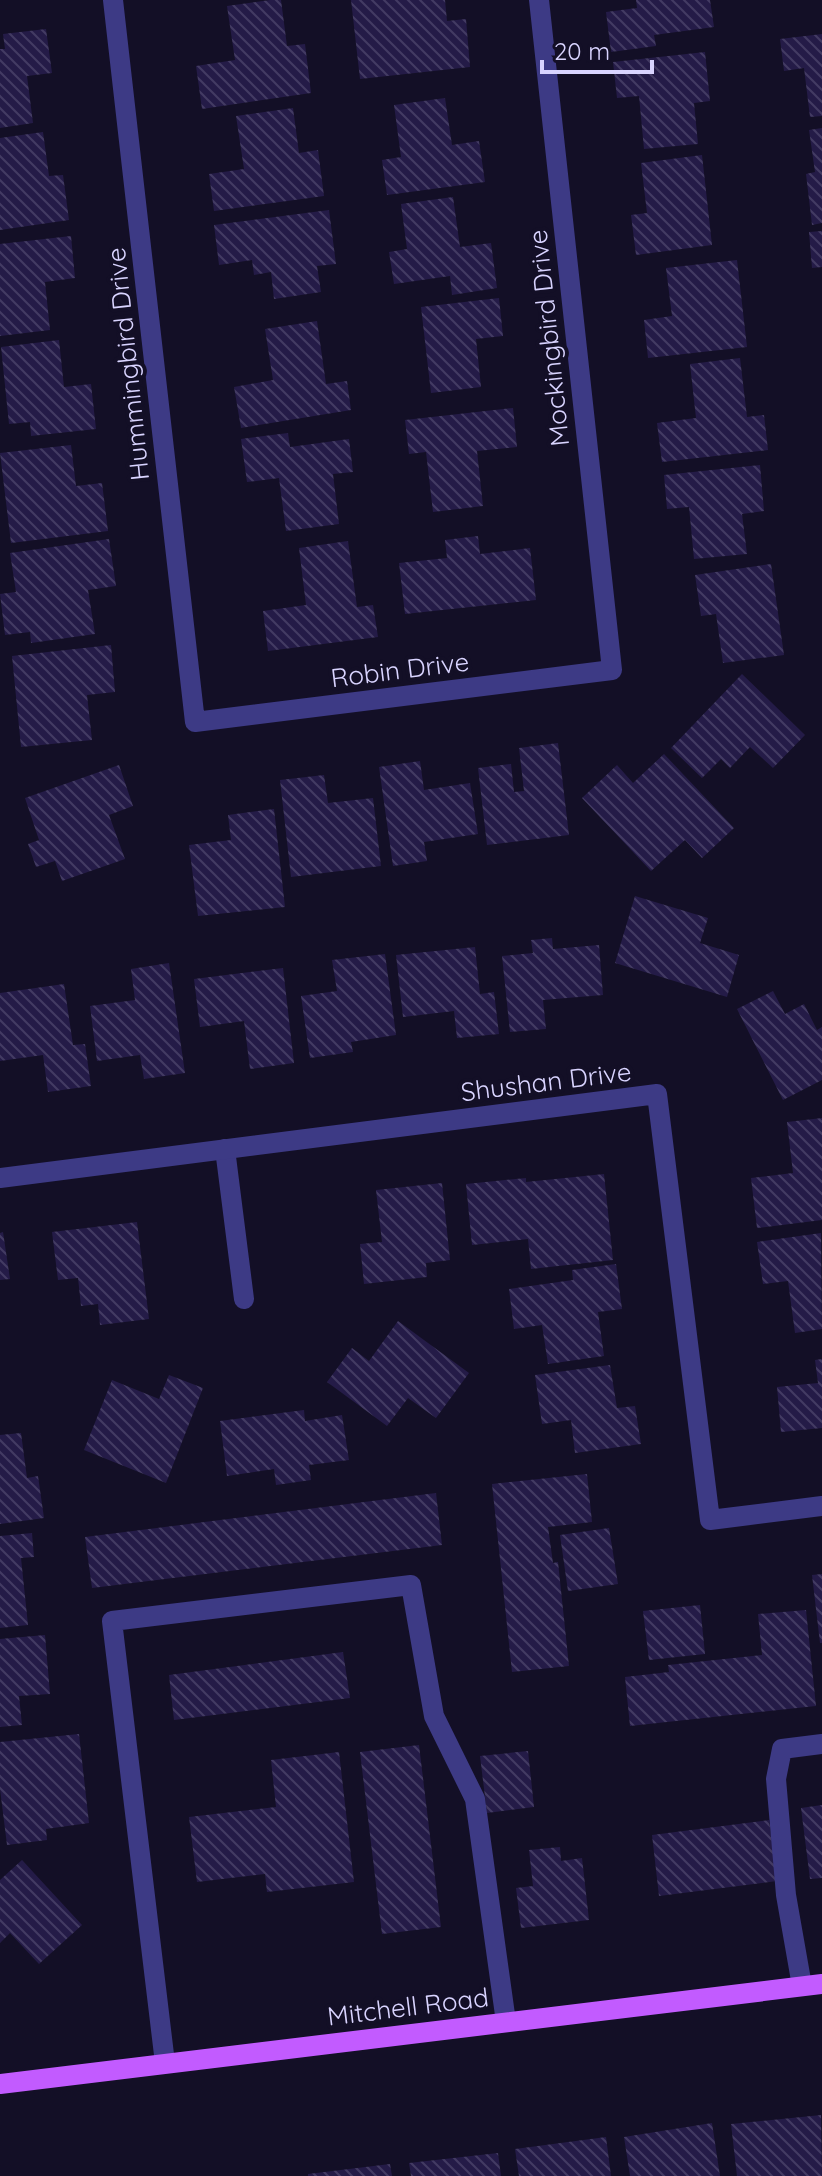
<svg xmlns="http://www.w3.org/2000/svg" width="822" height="2176" font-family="Quicksand,sans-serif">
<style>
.building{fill:url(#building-back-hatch)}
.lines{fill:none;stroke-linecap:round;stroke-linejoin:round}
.minor{stroke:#3d3a85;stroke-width:20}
.major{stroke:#c25bff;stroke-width:20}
.labels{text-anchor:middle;stroke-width:8;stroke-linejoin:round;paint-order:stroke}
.street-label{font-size:26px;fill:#d9d4ff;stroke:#130f26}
</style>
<defs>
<pattern id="building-back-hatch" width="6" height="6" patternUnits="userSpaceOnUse" patternTransform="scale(2)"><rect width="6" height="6" fill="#241b47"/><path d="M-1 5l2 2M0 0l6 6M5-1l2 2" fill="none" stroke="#433b63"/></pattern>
</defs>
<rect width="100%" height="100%" fill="#130f26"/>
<g class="building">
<polygon points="270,0 281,0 287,46 305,44 311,93 202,109 196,66 235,60 227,6"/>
<polygon points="351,0 445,0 447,21 466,19 470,67 360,79"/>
<polygon points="636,0 710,0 714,27 654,35 656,46 611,52 606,12 637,8"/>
<polygon points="46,29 52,73 27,76 33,123 0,128 0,49 5,49 3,34"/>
<polygon points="822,34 822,116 810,117 804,68 784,71 780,39"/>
<polygon points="705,52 710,101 694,103 698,144 644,149 639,96 617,98 613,62"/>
<polygon points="445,98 452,145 479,141 485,182 387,195 382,160 401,157 394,105"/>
<polygon points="293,108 299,153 318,150 324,196 214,211 209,174 244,169 236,116"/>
<polygon points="822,128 822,223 812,225 806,174 815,172 809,130"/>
<polygon points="43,132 49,176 63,175 69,220 0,230 0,138"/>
<polygon points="702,155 712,245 636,255 631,215 647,213 641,163"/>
<polygon points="453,197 460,247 491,243 497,288 452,295 450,276 394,284 389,252 407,249 401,204"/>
<polygon points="329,210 336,264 317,266 321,292 274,299 271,272 254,275 252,260 219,265 214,225"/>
<polygon points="822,231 822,267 812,268 809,232"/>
<polygon points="71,236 75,278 45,282 50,330 0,336 0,244"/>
<polygon points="737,260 747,347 648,358 644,320 672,316 666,268"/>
<polygon points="499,298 503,336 476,339 481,387 431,393 421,307"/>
<polygon points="317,321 326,384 347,381 351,410 241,428 234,387 273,380 265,329"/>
<polygon points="59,340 64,387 91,384 96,429 31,436 30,422 9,424 1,347"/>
<polygon points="740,358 747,417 764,415 768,450 662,462 657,423 696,418 690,364"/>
<polygon points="513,408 517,447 477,451 483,506 433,512 426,452 409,454 405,420"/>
<polygon points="288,433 290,447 349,439 353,472 333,474 339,524 286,531 279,478 247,482 241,439"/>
<polygon points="71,445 76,486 102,483 108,531 11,543 0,453"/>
<polygon points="760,465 764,511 742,514 747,554 694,559 689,507 667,509 664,475"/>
<polygon points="478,536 480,554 530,548 536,600 405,614 399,563 447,558 445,540"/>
<polygon points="109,539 116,586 88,590 95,634 31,643 30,632 5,635 0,594 16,592 10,553"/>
<polygon points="348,541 357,607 373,605 378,637 268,651 263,611 306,605 299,548"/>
<polygon points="771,564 784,655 723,663 716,614 701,616 695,575"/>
<polygon points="111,645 115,692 87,695 92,740 21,747 12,656"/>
<polygon points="742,674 805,735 773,768 750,747 730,768 721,759 702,778 671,748"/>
<polygon points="558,743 569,835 487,845 478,768 511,764 514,792 524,791 519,748"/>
<polygon points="664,754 734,828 702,858 685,840 651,871 582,798 617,765 633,783"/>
<polygon points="420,761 424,790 470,783 478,834 424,842 427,861 393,866 379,767"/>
<polygon points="119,765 133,806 109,815 125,859 62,881 55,861 36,867 28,844 39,840 25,798"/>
<polygon points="324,775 328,803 373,798 381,866 291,877 280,780"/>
<polygon points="274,809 285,907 198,916 189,845 231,840 228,815"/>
<polygon points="635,896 708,918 700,943 739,955 727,997 615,963"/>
<polygon points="552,938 553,949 599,945 603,995 543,1000 546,1029 510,1032 502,956 533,953 531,940"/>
<polygon points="475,947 480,994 494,992 499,1034 457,1038 454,1011 403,1017 396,955"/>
<polygon points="385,954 396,1035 351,1042 353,1052 310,1058 301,996 337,991 332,960"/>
<polygon points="169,963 185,1073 144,1079 140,1055 97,1061 90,1006 135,1000 131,969"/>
<polygon points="283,968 294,1063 250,1069 244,1021 200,1027 194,979"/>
<polygon points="64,984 73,1045 85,1044 91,1086 48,1092 43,1055 0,1061 0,993"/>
<polygon points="773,991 785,1014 804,1004 817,1030 822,1027 822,1080 783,1100 737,1009"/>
<polygon points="822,1118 822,1220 757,1228 751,1178 793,1173 787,1122"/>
<polygon points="604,1174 613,1260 531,1269 528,1239 472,1245 466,1184 526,1178 526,1182"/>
<polygon points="442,1183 450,1260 426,1263 427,1277 364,1284 360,1244 382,1242 376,1190"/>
<polygon points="137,1222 149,1319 100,1325 98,1304 81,1306 78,1278 58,1280 52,1232"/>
<polygon points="3,1232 10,1279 0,1280 0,1233"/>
<polygon points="821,1233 822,1329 795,1333 788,1281 763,1284 757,1242"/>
<polygon points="616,1264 622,1309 598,1312 604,1356 548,1364 542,1325 514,1329 509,1289 573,1280 572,1270"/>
<polygon points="398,1321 469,1373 436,1418 408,1398 387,1426 327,1382 352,1348 369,1361"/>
<polygon points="822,1359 822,1428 781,1432 777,1387 818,1383 815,1360"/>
<polygon points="610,1365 617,1408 635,1406 641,1444 575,1453 571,1420 542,1424 535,1375"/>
<polygon points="169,1375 203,1388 166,1483 84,1450 112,1380 159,1399"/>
<polygon points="304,1410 305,1421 342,1415 349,1460 309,1465 311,1480 276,1485 274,1469 227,1476 220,1421"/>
<polygon points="21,1433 27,1478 38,1476 44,1518 0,1524 0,1435"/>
<polygon points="587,1474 592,1522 548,1527 553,1563 558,1562 569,1666 512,1672 492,1484"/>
<polygon points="436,1493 442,1545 92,1588 85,1537"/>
<polygon points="609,1528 618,1584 568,1591 560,1535"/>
<polygon points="32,1533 34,1557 21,1558 28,1625 0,1628 0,1536"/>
<polygon points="822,1574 822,1643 820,1643 812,1575"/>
<polygon points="700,1605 705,1654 649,1660 643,1611"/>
<polygon points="806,1610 816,1706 630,1726 625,1677 669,1672 668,1665 762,1655 758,1614"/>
<polygon points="45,1635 50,1694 19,1696 22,1725 0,1727 0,1639"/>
<polygon points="343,1652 350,1698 174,1720 169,1675"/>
<polygon points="79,1734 89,1823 46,1829 47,1840 7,1845 0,1789 0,1742"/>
<polygon points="419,1745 441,1927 382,1934 360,1752"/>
<polygon points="528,1751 534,1807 487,1813 480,1756"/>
<polygon points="339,1752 354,1882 267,1892 265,1874 197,1882 189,1817 276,1807 271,1760"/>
<polygon points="822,1805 822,1878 810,1879 801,1808"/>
<polygon points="769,1820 777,1881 659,1896 652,1835"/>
<polygon points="560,1847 561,1861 582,1858 589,1920 521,1928 516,1888 533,1886 529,1850"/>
<polygon points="22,1860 82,1925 39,1964 10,1933 0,1943 0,1880"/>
<polygon points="821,2115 822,2176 737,2176 731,2124"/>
<polygon points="712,2123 720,2176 630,2176 624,2137"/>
<polygon points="606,2137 611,2176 519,2176 515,2149"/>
<polygon points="498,2153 501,2176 411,2176 409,2163"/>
<polygon points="390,2164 392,2176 308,2176 308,2174"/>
</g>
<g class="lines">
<g class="minor">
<polyline points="113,0 195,722 612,670 539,0"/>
<polyline points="225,1149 244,1299"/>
<polyline points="0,1178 657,1094 710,1520 822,1506"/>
<polyline points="802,1986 786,1895 776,1779 782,1749 822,1744"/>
<polyline points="165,2063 112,1621 411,1585 434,1716 475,1799 506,2022"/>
</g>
<polyline class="major" points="0,2084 822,1984"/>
</g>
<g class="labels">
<g class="street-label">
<text transform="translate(549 338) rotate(-96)" y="9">Mockingbird Drive</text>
<text transform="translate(128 364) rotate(-96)" y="9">Hummingbird Drive</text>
<text transform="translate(400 670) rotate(-7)" y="9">Robin Drive</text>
<text transform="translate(546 1082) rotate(-7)" y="9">Shushan Drive</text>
<text transform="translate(408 2007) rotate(-7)" y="9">Mitchell Road</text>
</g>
</g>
<path d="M542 60v12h110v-12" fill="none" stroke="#d9d4ff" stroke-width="4"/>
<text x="554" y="60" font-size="24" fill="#d9d4ff" stroke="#130f26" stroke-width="6" paint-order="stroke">20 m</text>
</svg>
